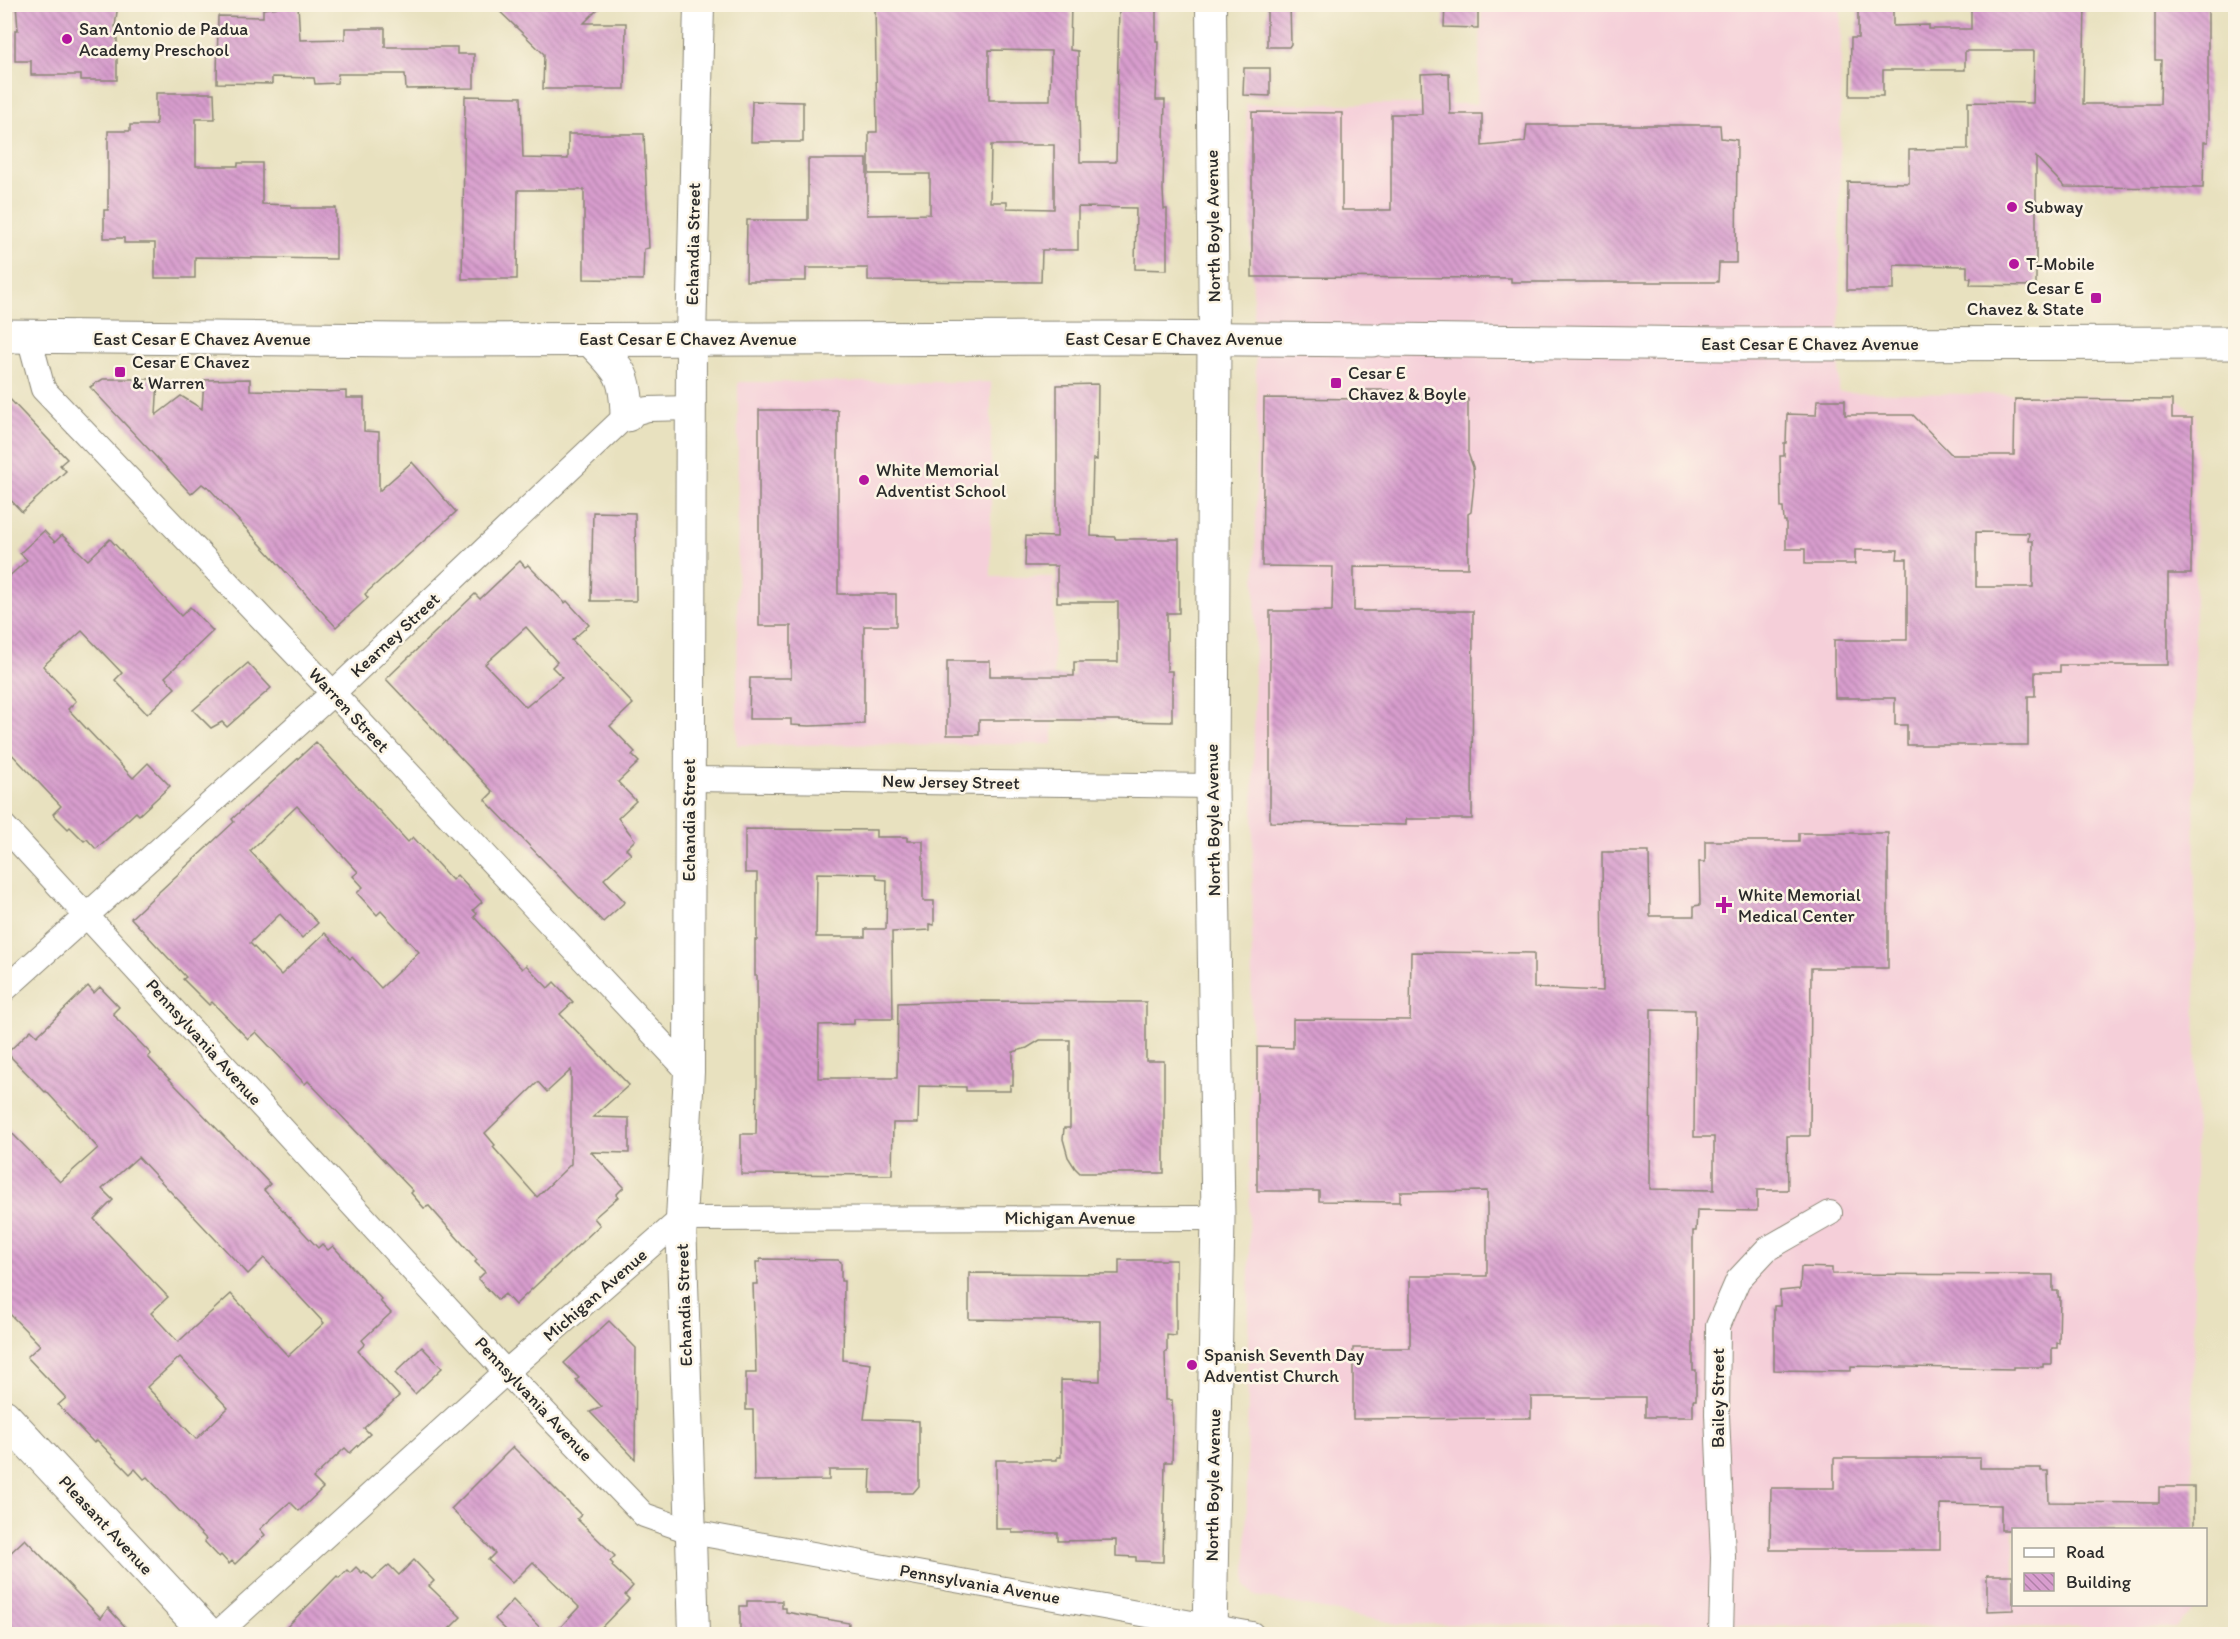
<svg xmlns="http://www.w3.org/2000/svg" width="2240" height="1639" font-family="Itim,sans-serif">
<style>
.built{fill:#f5cfd9}
.building{fill:url(#building-back-hatch);fill-rule:evenodd}
.lines{fill:none;stroke-linecap:round;stroke-linejoin:round}
.minor-casing{stroke:#8a8675;stroke-width:26}
.tertiary-casing{stroke:#8a8675;stroke-width:32}
.secondary-casing{stroke:#8a8675;stroke-width:35}
.primary-casing{stroke:#8a8675;stroke-width:35}
.minor{stroke:#fff;stroke-width:24}
.tertiary{stroke:#fff;stroke-width:30}
.secondary{stroke:#fff;stroke-width:33}
.primary{stroke:#fff;stroke-width:33}
.poi-dot{fill:#b5179e;stroke:#fcf5e5;stroke-width:2}
.labels{text-anchor:middle;stroke-width:5;stroke-linejoin:round;paint-order:stroke}
.poi-label{font-size:18px;fill:#2b2b2b;stroke:#fcf5e5;text-anchor:start}
.street-label{font-size:18px;fill:#2b2b2b;stroke:#fcf5e5}
</style>
<defs>
<pattern id="building-back-hatch" width="6" height="6" patternUnits="userSpaceOnUse" patternTransform="scale(1.5)"><rect width="6" height="6" fill="#d89dce"/><path d="M-1 5l2 2M0 0l6 6M5-1l2 2" fill="none" stroke="#af80a7"/></pattern>
</defs>
<rect width="100%" height="100%" fill="#fcf5e5"/>
<filter id="ink" filterUnits="userSpaceOnUse"><feTurbulence type="fractalNoise" baseFrequency=".0167" numOctaves="2"/><feDisplacementMap in="SourceGraphic" scale="12" xChannelSelector="R" yChannelSelector="G"/><feConvolveMatrix kernelMatrix="1 2 1 2 8 2 1 2 1" color-interpolation-filters="sRGB"/></filter>
<filter id="wash" filterUnits="userSpaceOnUse"><feTurbulence type="fractalNoise" baseFrequency=".008" numOctaves="4" result="noise"/><feDisplacementMap in="SourceGraphic" scale="24" xChannelSelector="R" yChannelSelector="G"/><feGaussianBlur stdDeviation="1.35" result="paint"/><feColorMatrix in="noise" values="0 0 0 0 0 0 0 0 0 0 0 0 0 0 0 0 0 1.4 0 .05"/><feComposite in="paint" operator="in"/></filter>
<g filter="url(#wash)">
<rect width="100%" height="100%" fill="#e8e1bf"/>
<g class="built">
<polygon points="1482,5 1841,5 1839,392 2176,397 2196,416 2194,740 2196,1071 2192,1529 2014,1530 2014,1604 2192,1605 2192,1611 2175,1628 1399,1624 1255,1596 1246,1586 1257,403 1246,104 1477,104"/>
<polygon points="738,382 991,382 991,577 1054,577 1053,744 737,745"/>
</g>
<g id="blocks">
<g class="building">
<polygon points="16,4 118,4 115,27 117,27 117,80 81,80 81,75 31,75 31,61 15,61 15,30 18,30"/>
<polygon points="492,4 603,4 584,23 626,23 625,89 543,89 544,54"/>
<path d="M875 4H1071L1070 50 1078 51 1080 162H1116L1119 4H1156V41H1158L1156 100H1165L1163 190 1164 209H1167V270L1135 269 1136 208 1078 207V250H1042L1041 282 868 281V268H806V281H746L747 220H808V159H867V215L930 214V174H869V132H877ZM989 50 1051 51 1050 100H989ZM991 145H1054V209L1007 208V202H990Z"/>
<polygon points="1267,4 1290,4 1291,44 1289,47 1267,47"/>
<polygon points="1445,4 1478,4 1478,28 1444,27"/>
<polygon points="1858,4 1893,4 1893,26 1929,25 1929,29 1971,29 1971,4 2085,4 2083,104 2160,104 2161,60 2155,60 2155,4 2208,4 2208,142 2204,142 2203,188 2065,187 2036,157 2036,286 1970,285 1971,278 1967,278 1967,266 1894,265 1894,290 1847,290 1848,182 1909,183 1909,150 1968,149 1968,102 2033,103 2034,51 1965,51 1965,70 1883,70 1883,96 1850,96 1851,38 1858,38"/>
<polygon points="298,5 300,40 345,39 345,28 385,28 385,47 457,47 457,54 474,54 474,88 406,89 405,74 338,74 337,83 315,84 314,78 272,77 272,84 217,83 218,16 263,17 263,9"/>
<polygon points="1244,68 1270,68 1270,96 1243,95"/>
<polygon points="1449,73 1450,114 1482,114 1482,146 1525,142 1527,125 1720,125 1721,138 1737,140 1736,263 1719,263 1718,282 1511,282 1511,278 1252,277 1252,112 1342,113 1342,210 1391,210 1391,114 1422,114 1421,74"/>
<polygon points="156,93 214,93 215,119 196,119 196,166 238,166 238,163 262,163 262,204 291,205 291,208 336,208 336,259 195,257 195,278 155,278 155,243 124,243 124,238 104,238 104,210 108,210 108,131 130,131 130,125 156,125"/>
<polygon points="465,96 521,97 523,158 568,159 568,134 644,134 649,248 644,249 643,280 584,279 584,190 518,190 517,279 462,279"/>
<polygon points="752,101 803,102 803,142 751,142"/>
<polygon points="103,379 158,379 156,415 181,396 202,409 204,380 250,379 250,390 325,392 346,391 346,398 364,398 364,431 379,432 379,491 412,462 456,512 365,594 368,598 336,627 207,486 206,487 202,484 191,494 90,387"/>
<polygon points="1098,384 1097,460 1093,459 1091,536 1115,537 1115,539 1179,539 1179,613 1167,613 1167,671 1172,671 1172,722 1120,721 1120,720 979,720 979,735 947,735 947,661 990,661 990,676 1074,676 1074,662 1118,662 1118,602 1057,602 1057,566 1025,566 1026,536 1057,537 1057,385"/>
<polygon points="1367,390 1389,390 1389,399 1468,399 1468,453 1473,467 1474,483 1471,512 1468,514 1468,568 1354,567 1354,611 1473,611 1472,819 1406,819 1406,825 1270,822 1270,611 1332,611 1333,567 1262,566 1264,398 1367,399"/>
<polygon points="4,393 67,459 60,465 66,471 22,512 4,493"/>
<path d="M2015 399 2172 400V418H2192L2191 574H2168V665H2060V672H2035V696H2028V745H1907V725H1895V698H1835L1834 660V640H1907V559H1897L1898 550H1855V564H1805V549H1786V521H1784L1783 508H1781L1780 456H1784V443H1786L1787 414 1816 415 1817 400H1845V415H1913L1952 455H2014ZM1976 532 2029 533 2028 541H2033V587H1976Z"/>
<polygon points="759,410 838,410 838,594 896,594 896,626 864,626 864,724 809,726 791,725 791,719 749,719 750,678 791,678 791,626 759,626"/>
<polygon points="593,512 635,513 636,601 591,601"/>
<polygon points="44,531 55,542 62,535 88,560 110,539 181,616 190,607 213,631 165,677 175,688 147,714 115,680 122,673 82,631 43,666 76,701 68,709 133,778 148,763 170,786 139,815 136,812 96,849 87,839 84,841 70,827 68,829 53,814 61,806 4,746 4,581 27,560 20,553"/>
<path d="M520 561 525 567 528 565 565 603 567 601 589 625 572 640 633 704 610 726 635 752 632 755 639 762 618 782 636 801 618 818 635 840 626 849 631 854 604 879 625 902 603 922 485 800 493 792 386 679 475 594 480 599ZM526 627 557 662 552 667 562 677 526 707 485 664Z"/>
<polygon points="248,663 271,688 227,727 222,722 211,728 193,710"/>
<path d="M316 742 408 842 413 837 452 880 457 875 482 902 473 910 477 914 474 917 522 969 526 965 548 988 554 982 573 1002 560 1014 629 1085 593 1117 629 1118V1153L591 1152 624 1187 616 1195 618 1197 594 1218 600 1225 515 1305 505 1294 498 1300 478 1279 485 1272 475 1262 477 1260 429 1206 424 1208 411 1193 413 1191 308 1081 305 1084 256 1032 248 1039 212 1002 209 1005 183 979 186 977 131 918 234 822 232 819ZM297 806 358 872 353 876 363 887 357 893 377 915 381 911 419 952 381 988 352 957 350 959 325 933 281 975 250 943 280 914 302 938 318 923 250 851ZM571 1070V1164L537 1197 493 1147 495 1145 485 1133 538 1082 547 1092Z"/>
<path d="M745 829 876 830V837H907V841H923V901H934V925L930 924V930L892 932 893 1019H854V1024L819 1025 818 1078H897L898 1003 962 1001 1146 1002V1061H1164V1173H1080L1075 1168 1068 1157 1063 1139 1064 1128H1070V1040H1040L1027 1048 1013 1052V1085H1010V1091H966V1087L919 1086 918 1123H893L892 1175 741 1174V1134H756L757 1083V976H755V940H757V873H745ZM817 873 876 874 877 879 887 880 886 929H865V937H816Z"/>
<path d="M1799 833H1888V968H1811L1810 1136H1787L1788 1190H1757V1211L1697 1210 1696 1231H1693V1370H1696V1400H1693V1417H1645V1397H1531V1418L1353 1419V1348H1410V1276H1487V1191L1400 1192V1202L1319 1201V1191H1257V1047L1293 1048V1019L1410 1020 1411 952 1534 953V988L1603 991 1602 852H1649L1650 916H1694V906L1700 905 1699 862H1705V841H1799ZM1651 1009 1695 1010 1694 1137H1714V1190L1650 1189Z"/>
<path d="M88 986 94 993 100 987 119 1007 113 1013 118 1020 151 1054 148 1057 270 1184 264 1190 318 1248 322 1244 328 1250 333 1246 382 1300 380 1301 391 1313 362 1340 365 1344 358 1351 399 1396 364 1428 370 1434 350 1453 345 1448 313 1478 323 1488 299 1511 290 1502 260 1529 265 1535 235 1564 232 1561 229 1564 221 1555 219 1557 204 1541 206 1539 147 1477 144 1479 135 1469 130 1474 97 1440 94 1443 58 1405 66 1398 27 1357 40 1345 4 1308V1125L60 1182 98 1148 46 1091 45 1092 7 1053 31 1030 37 1036ZM138 1157 248 1274 264 1258 324 1323 288 1356 231 1294 178 1342 151 1313 168 1297 94 1219 113 1200 102 1189ZM180 1357 228 1408 196 1439 147 1387Z"/>
<polygon points="760,1259 838,1260 841,1262 841,1281 844,1281 843,1360 871,1364 864,1419 919,1421 919,1486 913,1493 870,1493 871,1470 829,1470 829,1480 754,1481 753,1410 746,1410 746,1373 756,1373 753,1284 757,1284 756,1262 760,1262"/>
<polygon points="1119,1260 1176,1260 1176,1336 1167,1335 1167,1352 1165,1352 1166,1392 1166,1400 1172,1400 1173,1427 1172,1462 1165,1462 1163,1562 1136,1561 1136,1557 1116,1556 1116,1540 1058,1541 1058,1533 1012,1533 1012,1529 996,1529 996,1460 1057,1460 1057,1457 1061,1457 1061,1380 1100,1381 1100,1321 969,1319 969,1273 1119,1274"/>
<polygon points="1801,1267 1832,1268 1832,1274 2053,1275 2053,1291 2058,1291 2058,1297 2060,1297 2059,1343 2057,1343 2057,1348 2052,1348 2052,1364 2043,1364 2043,1367 2014,1367 2014,1369 1851,1366 1851,1371 1774,1370 1774,1306 1780,1306 1780,1291 1800,1289"/>
<polygon points="609,1321 636,1348 635,1459 590,1412 602,1407 576,1380 579,1378 564,1363"/>
<polygon points="422,1347 442,1368 415,1394 395,1373"/>
<polygon points="513,1447 581,1515 577,1519 615,1556 610,1561 613,1564 612,1566 633,1586 625,1595 629,1599 594,1635 553,1635 579,1607 533,1562 512,1583 488,1560 495,1553 451,1509"/>
<polygon points="1834,1458 1980,1458 1980,1468 2041,1468 2041,1471 2048,1471 2049,1502 2159,1503 2159,1487 2194,1487 2194,1530 2001,1530 2001,1505 1940,1504 1940,1550 1770,1550 1771,1488 1834,1488"/>
<polygon points="25,1539 101,1618 108,1608 133,1635 4,1635 4,1559"/>
<polygon points="414,1560 434,1581 429,1586 461,1617 443,1635 279,1635 337,1576 339,1578 347,1570 350,1573 356,1567 362,1573 364,1571 373,1579 389,1565 399,1575"/>
<polygon points="1987,1575 2013,1575 2013,1610 1987,1611"/>
<polygon points="513,1600 547,1635 511,1635 495,1619"/>
<polygon points="747,1601 782,1601 782,1608 786,1608 786,1612 849,1623 848,1635 740,1635 740,1606 747,1606"/>
</g>
</g>
</g>
<g filter="url(#ink)">
<use href="#blocks" fill-opacity="0" stroke="#8a8675" stroke-width="1.5"/>
<g class="lines">
<g class="minor-casing">
<g id="minor">
<polyline points="29,337 43,389 333,693 689,1072"/>
<polyline points="690,779 1212,786"/>
<polyline points="4,826 506,1372 644,1515 692,1532 1252,1634"/>
<polyline points="4,990 333,693 627,415 648,409 691,408"/>
<polyline points="217,1634 506,1372 681,1219 1218,1218"/>
<polyline points="1721,1634 1723,1557 1717,1414 1718,1326 1738,1280 1767,1249 1830,1213"/>
</g>
</g>
<g class="tertiary-casing">
<g id="tertiary">
<polyline points="1211,4 1214,338"/>
<polyline points="694,1634 681,1219 689,1072 691,340 699,4"/>
</g>
</g>
<g class="secondary-casing">
<g id="secondary">
<polyline points="4,1416 208,1634"/>
<polyline points="1210,1634 1218,1218 1212,786 1214,338"/>
</g>
</g>
<g class="primary-casing">
<g id="primary">
<polyline points="4,336 405,340 1127,338 1372,340"/>
<path d="M591 340C619 370 626 372 627 415"/>
<polyline points="1385,340 1722,344 2236,343"/>
</g>
</g>
<use href="#minor" class="minor"/>
<use href="#tertiary" class="tertiary"/>
<use href="#secondary" class="secondary"/>
<use href="#primary" class="primary"/>
</g>
</g>
<g class="poi-dot">
<circle cx="67" cy="39" r="6"/>
<circle cx="2012" cy="207" r="6"/>
<circle cx="2014" cy="264" r="6"/>
<rect x="2090" y="292" width="12" height="12" rx="3"/>
<rect x="114" y="366" width="12" height="12" rx="3"/>
<rect x="1330" y="377" width="12" height="12" rx="3"/>
<circle cx="864" cy="480" r="6"/>
<path d="M1721 896h6v6h6v6h-6v6h-6v-6h-6v-6h6z"/>
<circle cx="1192" cy="1365" r="6"/>
</g>
<g class="labels">
<g class="poi-label">
<text x="79" y="35">San Antonio de Padua<tspan x="79" dy="21">Academy Preschool</tspan></text>
<text x="2024" y="213">Subway</text>
<text x="2026" y="270">T-Mobile</text>
<text x="2084" y="294" text-anchor="end">Cesar E<tspan x="2084" dy="21">Chavez &amp; State</tspan></text>
<text x="132" y="368">Cesar E Chavez<tspan x="132" dy="21">&amp; Warren</tspan></text>
<text x="1348" y="379">Cesar E<tspan x="1348" dy="21">Chavez &amp; Boyle</tspan></text>
<text x="876" y="476">White Memorial<tspan x="876" dy="21">Adventist School</tspan></text>
<text x="1738" y="901">White Memorial<tspan x="1738" dy="21">Medical Center</tspan></text>
<text x="1204" y="1361">Spanish Seventh Day<tspan x="1204" dy="21">Adventist Church</tspan></text>
</g>
<g class="street-label">
<text transform="translate(1213 226) rotate(-91)" y="6">North Boyle Avenue</text>
<text transform="translate(693 244) rotate(-89)" y="6">Echandia Street</text>
<text x="202" y="345">East Cesar E Chavez Avenue</text>
<text x="688" y="345">East Cesar E Chavez Avenue</text>
<text x="1174" y="345">East Cesar E Chavez Avenue</text>
<text x="1810" y="350">East Cesar E Chavez Avenue</text>
<text transform="translate(395 635) rotate(-43)" y="6">Kearney Street</text>
<text transform="translate(349 710) rotate(47)" y="6">Warren Street</text>
<text transform="translate(951 782) rotate(1)" y="6">New Jersey Street</text>
<text transform="translate(689 820) rotate(-90)" y="6">Echandia Street</text>
<text transform="translate(1213 820) rotate(-91)" y="6">North Boyle Avenue</text>
<text transform="translate(204 1042) rotate(48)" y="6">Pennsylvania Avenue</text>
<text x="1070" y="1224">Michigan Avenue</text>
<text transform="translate(595 1295) rotate(-41)" y="6">Michigan Avenue</text>
<text transform="translate(684 1305) rotate(-92)" y="6">Echandia Street</text>
<text transform="translate(1718 1398) rotate(-90)" y="6">Bailey Street</text>
<text transform="translate(534 1399) rotate(47)" y="6">Pennsylvania Avenue</text>
<text transform="translate(1213 1485) rotate(-89)" y="6">North Boyle Avenue</text>
<text transform="translate(106 1525) rotate(47)" y="6">Pleasant Avenue</text>
<text transform="translate(980 1584) rotate(10)" y="6">Pennsylvania Avenue</text>
</g>
</g>
<rect width="2240" height="1639" fill="none" stroke="#fcf5e5" stroke-width="24"/>
<rect x="2012" y="1528" width="195" height="78" fill="#fcf5e5" stroke="#a8a49b" stroke-width="1.5"/>
<rect x="2024" y="1548" width="30" height="9" fill="#ffffff" stroke="#a8a49b" stroke-width="1.5"/>
<text x="2066" y="1558" font-size="18" fill="#2b2b2b">Road</text>
<rect x="2024" y="1573" width="30" height="18" fill="url(#building-back-hatch)" stroke="#a8a49b" stroke-width="1.5"/>
<text x="2066" y="1588" font-size="18" fill="#2b2b2b">Building</text>
</svg>
